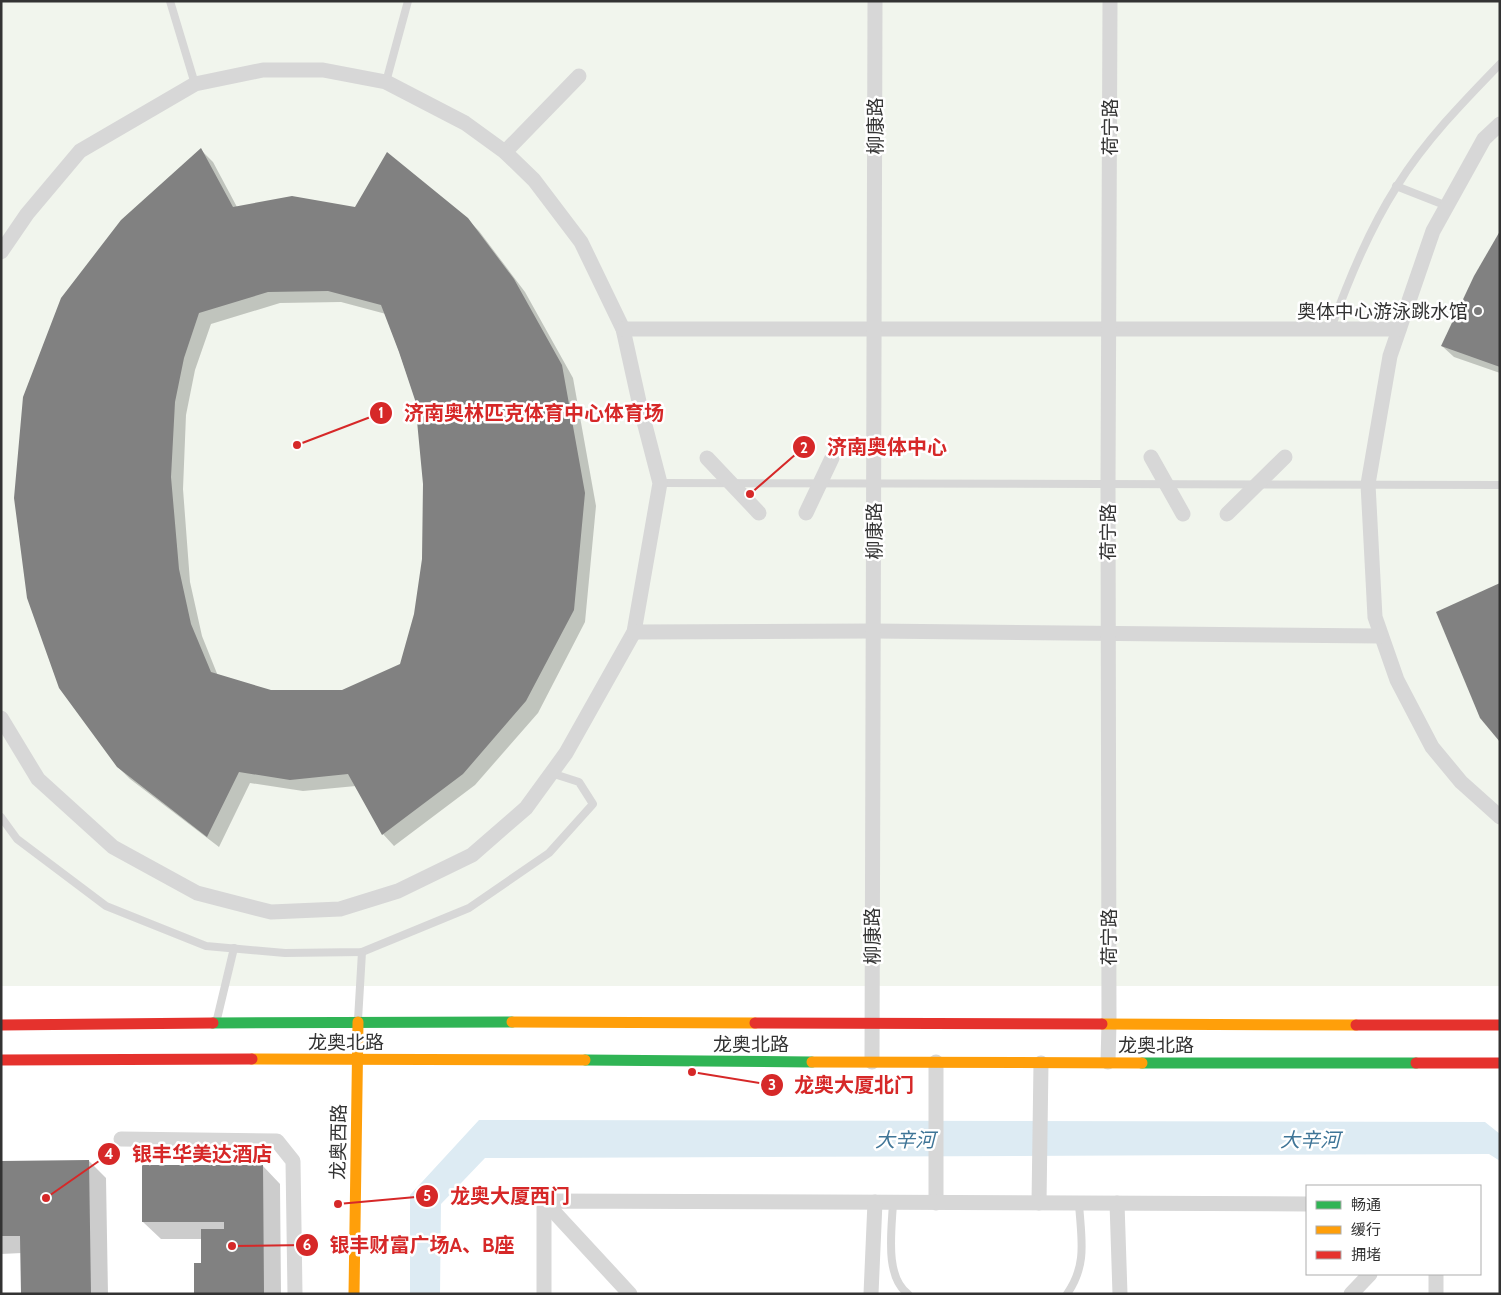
<svg xmlns="http://www.w3.org/2000/svg" width="1501" height="1295" font-family="Cabin,'Noto Sans SC',sans-serif">
<style>
.green{fill:#f1f5ed}
.water{fill:#ddebf3}
.shadow{fill:#0003;fill-rule:evenodd}
.building{fill:#818181;fill-rule:evenodd}
.lines{fill:none;stroke-linecap:round;stroke-linejoin:round}
.lane{stroke:#d7d7d7;stroke-width:8}
.street{stroke:#d7d7d7;stroke-width:15}
.fast{stroke:#30b455;stroke-width:11}
.slow{stroke:#ff9f0a;stroke-width:11}
.jam{stroke:#e5322d;stroke-width:11}
.poi-dot{fill:#7a7a7a;stroke:#fff;stroke-width:2}
.labels{text-anchor:middle;stroke-width:5;stroke-linejoin:round;paint-order:stroke}
.street-label{font-size:19px;fill:#333;stroke:#fff}
.poi-label{font-size:19px;fill:#333;stroke:#fff;text-anchor:end}
.water-label{font-size:20px;font-style:italic;fill:#3f7597;stroke:#fff}
.leader{fill:none;stroke:#d62828;stroke-width:2}
.callout-dot{fill:#d62828;stroke:#fff;stroke-width:2}
.mark-label{font-size:15px;text-anchor:middle;font-weight:bold;fill:#fff}
.callout-label{font-size:20px;text-anchor:middle;font-weight:bold;fill:#d62828;stroke:#fff;stroke-width:5;stroke-linejoin:round;paint-order:stroke}
</style>
<rect width="100%" height="100%" fill="#fff"/>
<rect class="green" x="1" y="1" width="1499" height="985"/>
<polygon class="water" points="479,1120 1485,1122 1500,1134 1500,1161 1489,1154 485,1158 441,1204 440,1294 410,1294 410,1195"/>
<g class="shadow">
<path d="M201 150 213 162 237 207 356 209 467 219 479 231 525 292 573 378 596 506 585 622 538 713 475 785 394 846 383 834 356 786 303 791 250 783 219 847 130 779 118 767ZM341 302 386 314 416 400 424 484 423 560 415 614 401 665 343 691 271 692 218 676 202 636 190 582 183 489 186 415 195 370 211 324 280 303Z"/>
<polygon points="1500,234 1500,373 1454,357 1442,346"/>
<polygon points="89,1161 106,1178 108,1294 22,1294 22,1253 1,1254 1,1162"/>
<polygon points="263,1166 280,1184 281,1294 196,1294 202,1264 202,1239 161,1239 143,1222"/>
</g>
<g class="building">
<path d="M201 148 233 207 292 196 355 207 387 152 468 218 514 279 562 365 585 493 574 610 526 701 463 774 382 835 348 774 290 780 239 772 207 837 117 767 59 688 27 598 14 498 23 397 61 298 121 220ZM328 291 381 305 399 352 415 400 423 484 422 559 414 614 400 664 342 690H271L211 672 191 624 179 569 171 477 175 402 184 358 199 313 268 292Z"/>
<polygon points="1500,231 1500,367 1441,346 1474,276"/>
<polygon points="1500,583 1500,742 1480,718 1436,612"/>
<polygon points="89,1160 91,1294 21,1294 20,1236 1,1236 1,1161"/>
<polygon points="142,1165 263,1165 264,1294 194,1294 194,1263 201,1263 201,1229 224,1229 224,1222 142,1222"/>
</g>
<g class="lines">
<g class="lane">
<polyline points="170,1 195,84"/>
<polyline points="386,82 408,1"/>
<polyline points="1396,186 1447,206"/>
<path d="M1331 328C1349 279 1369 230 1397 186 1425 141 1463 102 1500 64"/>
<polyline points="660,483 1500,485"/>
<polyline points="1,817 17,839 106,906 206,946 285,953 362,952 469,908 549,853 593,804 579,782 551,773"/>
<polyline points="217,1019 234,948"/>
<polyline points="358,1020 362,952"/>
<path d="M893 1202C892 1229 884 1276 908 1294"/>
<path d="M1067 1294C1088 1264 1081 1238 1079 1203"/>
</g>
<g class="street">
<polyline points="1500,124 1484,139 1433,231 1390,356 1368,484 1375,617 1397,680 1432,747 1461,782 1500,817"/>
<polyline points="505,152 579,76"/>
<polyline points="1,252 27,214 80,151 195,84 263,70 323,70 386,82 465,123 505,152 534,180 581,242 623,329 640,406 660,483 634,632 566,753 526,808 472,855 398,891 340,909 271,912 197,893 113,847 38,779 1,718"/>
<polyline points="623,329 1399,329"/>
<polyline points="1151,457 1183,514"/>
<polyline points="707,458 759,513"/>
<polyline points="806,513 832,458"/>
<polyline points="1227,514 1285,457"/>
<polyline points="634,632 874,631 1380,636"/>
<polyline points="872,1062 875,1"/>
<polyline points="936,1062 936,1203"/>
<polyline points="1108,1062 1109,1024 1108,484 1110,1"/>
<polyline points="121,1139 277,1141 293,1161 295,1294"/>
<polyline points="544,1201 630,1294"/>
<polyline points="1039,1203 1041,1063"/>
<polyline points="1117,1203 1120,1294"/>
<polyline points="544,1294 544,1201 1307,1204"/>
<polyline points="871,1294 875,1202"/>
<polyline points="1351,1294 1370,1274"/>
<polyline points="1436,1294 1436,1274"/>
</g>
<g class="fast">
<polyline points="213,1023 512,1022"/>
<polyline points="585,1060 812,1062"/>
<polyline points="1142,1063 1416,1063"/>
</g>
<g class="slow">
<polyline points="512,1022 755,1023"/>
<polyline points="1102,1024 1356,1025"/>
<polyline points="252,1059 585,1060"/>
<polyline points="812,1062 1142,1063"/>
<polyline points="354,1294 358,1022"/>
</g>
<g class="jam">
<polyline points="755,1023 1102,1024"/>
<polyline points="1,1025 213,1023"/>
<polyline points="1356,1025 1500,1025"/>
<polyline points="1,1060 252,1059"/>
<polyline points="1416,1063 1500,1063"/>
</g>
</g>
<circle class="poi-dot" cx="1478" cy="311" r="5"/>
<g class="labels">
<g class="street-label">
<text transform="translate(875 126) rotate(-90)" y="7">柳康路</text>
<text transform="translate(1110 127) rotate(-90)" y="7">荷宁路</text>
<text transform="translate(874 531) rotate(-90)" y="7">柳康路</text>
<text transform="translate(1108 532) rotate(-90)" y="7">荷宁路</text>
<text transform="translate(872 936) rotate(-90)" y="7">柳康路</text>
<text transform="translate(1109 937) rotate(-90)" y="7">荷宁路</text>
<text x="346" y="1049">龙奥北路</text>
<text x="751" y="1051">龙奥北路</text>
<text x="1156" y="1052">龙奥北路</text>
<text transform="translate(338 1142) rotate(-89)" y="7">龙奥西路</text>
</g>
<g class="poi-label">
<text x="1468" y="318">奥体中心游泳跳水馆</text>
</g>
<g class="water-label">
<text x="905" y="1147">大辛河</text>
<text x="1310" y="1147">大辛河</text>
</g>
</g>
<path class="leader" d="M297 445L381 413M750 494L804 447M692 1072L772 1085M46 1198L109 1154M338 1204L427 1196M232 1246L307 1245"/>
<g class="callout-dot">
<circle cx="297" cy="445" r="5"/>
<circle cx="750" cy="494" r="5"/>
<circle cx="692" cy="1072" r="5"/>
<circle cx="46" cy="1198" r="5"/>
<circle cx="338" cy="1204" r="5"/>
<circle cx="232" cy="1246" r="5"/>
<circle cx="381" cy="413" r="12"/>
<circle cx="804" cy="447" r="12"/>
<circle cx="772" cy="1085" r="12"/>
<circle cx="109" cy="1154" r="12"/>
<circle cx="427" cy="1196" r="12"/>
<circle cx="307" cy="1245" r="12"/>
</g>
<g class="mark-label">
<text x="381" y="418">1</text>
<text x="804" y="453">2</text>
<text x="772" y="1090">3</text>
<text x="109" y="1159">4</text>
<text x="427" y="1201">5</text>
<text x="307" y="1250">6</text>
</g>
<g class="callout-label">
<text x="534" y="420">济南奥林匹克体育中心体育场</text>
<text x="887" y="454">济南奥体中心</text>
<text x="854" y="1092">龙奥大厦北门</text>
<text x="202" y="1161">银丰华美达酒店</text>
<text x="510" y="1203">龙奥大厦西门</text>
<text x="422" y="1252">银丰财富广场A、B座</text>
</g>
<rect width="1501" height="1295" fill="none" stroke="#333333" stroke-width="5"/>
<rect x="1306" y="1185" width="175" height="90" fill="#ffffff" stroke="#adadad"/>
<rect x="1316" y="1201" width="25" height="8" fill="#30b455" stroke="#adadad"/>
<text x="1351" y="1210" font-size="15" fill="#333333">畅通</text>
<rect x="1316" y="1226" width="25" height="8" fill="#ff9f0a" stroke="#adadad"/>
<text x="1351" y="1235" font-size="15" fill="#333333">缓行</text>
<rect x="1316" y="1251" width="25" height="8" fill="#e5322d" stroke="#adadad"/>
<text x="1351" y="1260" font-size="15" fill="#333333">拥堵</text>
</svg>
